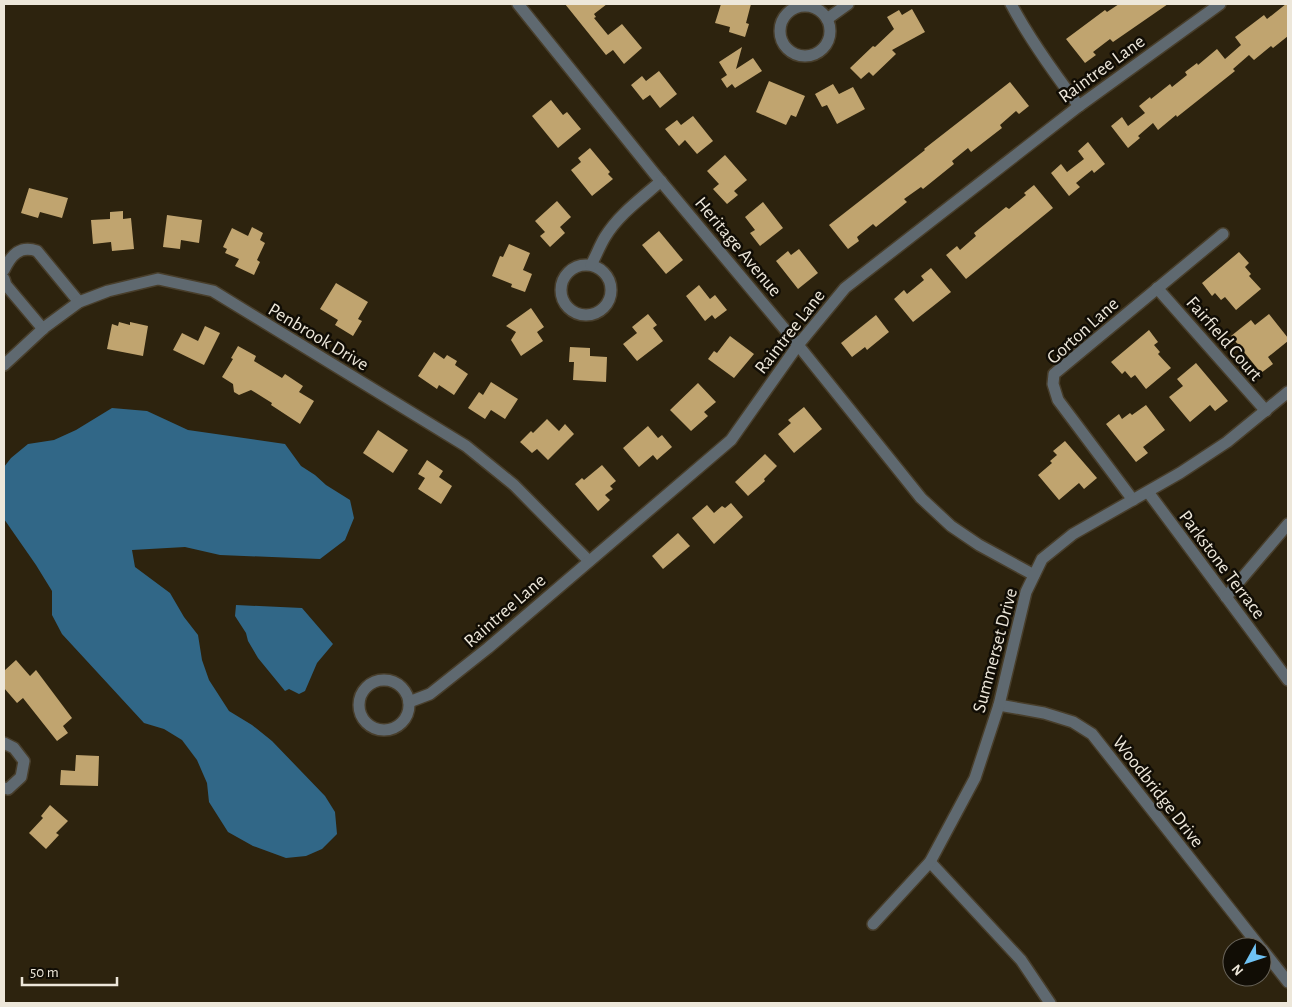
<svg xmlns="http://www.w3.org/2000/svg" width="1292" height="1007" font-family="'Alegreya Sans',sans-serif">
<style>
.water{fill:#316787}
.building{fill:#c0a46f}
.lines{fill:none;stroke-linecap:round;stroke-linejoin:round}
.street-casing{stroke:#483e2b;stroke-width:14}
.street{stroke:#5f6970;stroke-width:11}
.labels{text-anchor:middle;stroke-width:5;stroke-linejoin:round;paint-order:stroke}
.street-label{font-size:19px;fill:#ede7da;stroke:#110d05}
</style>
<rect width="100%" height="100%" fill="#2d230e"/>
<g class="water">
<polygon points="112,408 147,411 188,430 285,444 301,466 315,475 326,485 350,500 354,518 345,540 320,559 220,555 185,547 132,550 135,567 170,593 184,617 198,635 202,660 209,680 229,711 252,725 272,741 325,796 335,812 337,834 322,849 306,856 286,858 253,846 228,832 209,802 207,783 197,760 182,740 164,729 144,723 62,634 52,615 52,591 36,565 4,519 4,467 11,458 28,444 54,440 76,430"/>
<polygon points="236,605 302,608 333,644 317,663 305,691 299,694 289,689 285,691 258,658 248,641 246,633 235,616"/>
</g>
<g class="building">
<polygon points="565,4 607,4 594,14 596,17 594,18 608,35 622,24 642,48 624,64 613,50 606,55"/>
<polygon points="721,4 751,4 746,23 749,24 745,37 729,32 730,27 715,23"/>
<polygon points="1119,4 1168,4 1113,42 1110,39 1093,52 1096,55 1085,63 1066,39 1105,10 1107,12"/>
<polygon points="1286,4 1288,4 1288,36 1273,48 1271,46 1254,60 1249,55 1233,69 1235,71 1177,117 1176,115 1158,130 1153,123 1138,136 1140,138 1128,148 1111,126 1122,117 1128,126 1145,113 1139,106 1150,97 1151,99 1170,84 1172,87 1187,75 1185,72 1197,63 1198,65 1217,49 1225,59 1241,45 1235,37 1264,15 1267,19"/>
<polygon points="912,9 925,32 892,50 896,54 873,76 869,72 861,79 850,68 873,46 875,47 894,29 887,17 899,10 902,15"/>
<polygon points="742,47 736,69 753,58 762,71 735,88 732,84 727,88 721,79 727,75 719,62"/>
<polygon points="659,71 677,94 660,108 650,95 643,100 631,85 642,76 646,81"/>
<polygon points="769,81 805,96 796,117 791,115 786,125 756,112"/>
<polygon points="1010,82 1029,106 1019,114 1016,111 1000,125 1002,128 971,152 968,148 952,161 954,164 923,189 921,187 904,199 907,202 876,227 873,224 857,237 859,241 848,249 829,225 925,150 924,149"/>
<polygon points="833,84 839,94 853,87 865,109 837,124 827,105 822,107 815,94"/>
<polygon points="551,100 563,115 567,112 581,129 558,148 532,116"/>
<polygon points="693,116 713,141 697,154 685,140 679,146 665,129 677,120 681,125"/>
<polygon points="1088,142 1105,164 1094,173 1092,170 1076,183 1080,187 1069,196 1051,173 1061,164 1067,172 1084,159 1078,151"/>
<polygon points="590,148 610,172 608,174 613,179 592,196 571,170 581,162 578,158"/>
<polygon points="725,155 747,180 734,191 738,195 727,204 713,189 719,184 707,171"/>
<polygon points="1034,185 1053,208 966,279 946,255 957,246 960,250 976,236 974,233 1006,207 1009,209 1026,195 1024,193"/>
<polygon points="29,188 68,198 62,218 40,212 38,218 21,213"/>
<polygon points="557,201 571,217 560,227 565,233 550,247 540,236 545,232 535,221"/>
<polygon points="763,202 783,228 760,246 750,233 755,230 745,217"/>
<polygon points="123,211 123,219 131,218 134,249 112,251 111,242 93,244 91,220 110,219 110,212"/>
<polygon points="167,215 202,220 199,243 181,240 180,249 163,247"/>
<polygon points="252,227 263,233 260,240 265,243 257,260 260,262 254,275 235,266 239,259 225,253 227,249 223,247 232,228 248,236"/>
<polygon points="659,231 683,260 666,274 642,245"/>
<polygon points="509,244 530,253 523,270 532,274 525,292 511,287 512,284 492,276 500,256 503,257"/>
<polygon points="799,249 818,273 798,289 776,261 788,251 791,255"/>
<polygon points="1239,252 1249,263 1245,267 1251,274 1249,276 1261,289 1236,310 1225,297 1221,300 1215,293 1212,296 1202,283"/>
<polygon points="931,268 951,292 913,322 894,299 904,290 907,294 924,280 921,276"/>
<polygon points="336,283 368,302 358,319 362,321 353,336 335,325 338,320 320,309"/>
<polygon points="699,285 710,299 715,295 727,310 715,319 712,315 705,321 686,296"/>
<polygon points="531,308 544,327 537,332 543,341 521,356 511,340 516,332 506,326"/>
<polygon points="648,314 657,325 653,328 663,341 637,361 623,344 637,333 632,327"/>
<polygon points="1269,314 1288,338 1288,341 1268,357 1273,364 1261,373 1231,336 1251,320 1255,325"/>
<polygon points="876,315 889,332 867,350 865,347 852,357 841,343"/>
<polygon points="119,322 130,325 130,322 148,326 143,356 107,349 112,324 118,326"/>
<polygon points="205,326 220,333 204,365 173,350 182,333 198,341"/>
<polygon points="1149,330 1158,342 1154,345 1160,352 1158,354 1171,368 1146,389 1135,375 1131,378 1125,371 1122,374 1111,362"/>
<polygon points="730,336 754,354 734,378 708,359 714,351 717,353"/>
<polygon points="238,346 256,356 254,361 282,378 285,374 303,386 299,392 314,401 300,424 271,405 272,403 251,390 239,395 234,392 233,384 222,377 233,359 231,358"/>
<polygon points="570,347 590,348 590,356 607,357 606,382 573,380 574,362 569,362"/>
<polygon points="434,352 444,359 447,355 457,361 455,365 468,374 454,395 439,385 437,389 418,376"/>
<polygon points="1196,363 1228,401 1215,411 1210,405 1190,422 1169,397 1183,386 1177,379"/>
<polygon points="491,382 518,399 505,419 491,410 485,419 468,408 479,392 483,395"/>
<polygon points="698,383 716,402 704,412 708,416 691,431 670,410"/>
<polygon points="1146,405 1165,430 1143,447 1148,453 1136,462 1106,424 1119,414 1122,419 1130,413 1132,415"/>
<polygon points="804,407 822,429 794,453 778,434 791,423 788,420"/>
<polygon points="547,419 559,431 565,424 574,434 548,460 537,449 532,453 520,442 531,431 533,433"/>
<polygon points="648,426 658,438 662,435 672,447 657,460 653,455 639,467 623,448"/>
<polygon points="378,430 408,450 393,473 363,453"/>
<polygon points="1065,441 1097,478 1084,489 1079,483 1059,500 1038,475 1052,463 1050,461 1057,455 1053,451"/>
<polygon points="765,454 777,466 764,479 765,481 748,496 735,482"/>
<polygon points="427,460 443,471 439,477 452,486 441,504 418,489 425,478 418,474"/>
<polygon points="602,465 616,481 610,486 613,489 605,495 610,500 598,511 575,484 582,478 584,480"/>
<polygon points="731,503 743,517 714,544 692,518 707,505 714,513 722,506 725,508"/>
<polygon points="678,533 690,546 663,569 652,556"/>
<polygon points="16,660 30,676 36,670 72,718 63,726 68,733 57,741 23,698 17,703 4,688 4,671"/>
<polygon points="76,755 99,756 98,786 60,785 61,770 75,771"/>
<polygon points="50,805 68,821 56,833 59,835 46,849 29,833 43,818 41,816"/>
</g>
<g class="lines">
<g class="street-casing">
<g id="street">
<polyline points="518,4 654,173 798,345 921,498 951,526 979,545 1034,575"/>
<path d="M1011 4C1030 40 1054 73 1079 106"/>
<circle cx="805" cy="31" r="25"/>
<polyline points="827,19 848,4"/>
<circle cx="586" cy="290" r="25"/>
<path d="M591 265C596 256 600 245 605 237 619 214 642 198 661 181"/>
<path d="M4 270C11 255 20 245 37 251L79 302"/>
<polyline points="4,279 6,285 43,329"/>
<polyline points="1157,288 1266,411"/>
<polyline points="4,365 45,327 79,302 108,291 158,279 213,291 466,446 514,485 589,561"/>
<polyline points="1148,492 1288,680"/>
<polyline points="1133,500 1058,400 1053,384 1054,374 1223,234"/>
<polyline points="1226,597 1288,524"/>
<circle cx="384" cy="705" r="25"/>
<polyline points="409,702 430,694 488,648 731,440 798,345 845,288 1079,106 1220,4"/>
<polyline points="999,705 1044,713 1073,722 1092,734 1260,947"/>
<polyline points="4,743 14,748 24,761 21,777 8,789 4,788"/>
<polyline points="930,862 1021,960 1050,1003"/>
<polyline points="873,924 930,862 975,778 999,705 1026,592 1042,559 1073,534 1180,473 1227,442 1288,392"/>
<polyline points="1262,949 1288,982"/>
</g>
</g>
<use href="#street" class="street"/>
</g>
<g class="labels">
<g class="street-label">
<text transform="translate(1101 68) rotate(-36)" y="7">Raintree Lane</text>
<text transform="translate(739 246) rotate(50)" y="7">Heritage Avenue</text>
<text transform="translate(1082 330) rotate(-42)" y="7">Gorton Lane</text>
<text transform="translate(789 331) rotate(-52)" y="7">Raintree Lane</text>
<text transform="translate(319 336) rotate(31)" y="7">Penbrook Drive</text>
<text transform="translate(1225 338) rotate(49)" y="7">Fairfield Court</text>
<text transform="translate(1223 564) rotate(53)" y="7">Parkstone Terrace</text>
<text transform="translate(504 610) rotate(-41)" y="7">Raintree Lane</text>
<text transform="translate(994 650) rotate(-75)" y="7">Summerset Drive</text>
<text transform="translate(1159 791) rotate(52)" y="7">Woodbridge Drive</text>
</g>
</g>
<rect width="1292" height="1007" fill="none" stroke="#ede7da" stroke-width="10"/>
<g transform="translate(1247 962) rotate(230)"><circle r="24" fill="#110d05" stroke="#69645a"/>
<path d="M0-4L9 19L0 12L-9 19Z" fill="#6fc2f4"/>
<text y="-8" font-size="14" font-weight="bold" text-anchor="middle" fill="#ede7da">N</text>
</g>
<path d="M22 977v8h95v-8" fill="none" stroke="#ede7da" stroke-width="2.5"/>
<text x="30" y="977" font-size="15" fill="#ede7da" stroke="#110d05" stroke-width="4" paint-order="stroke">50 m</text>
</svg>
